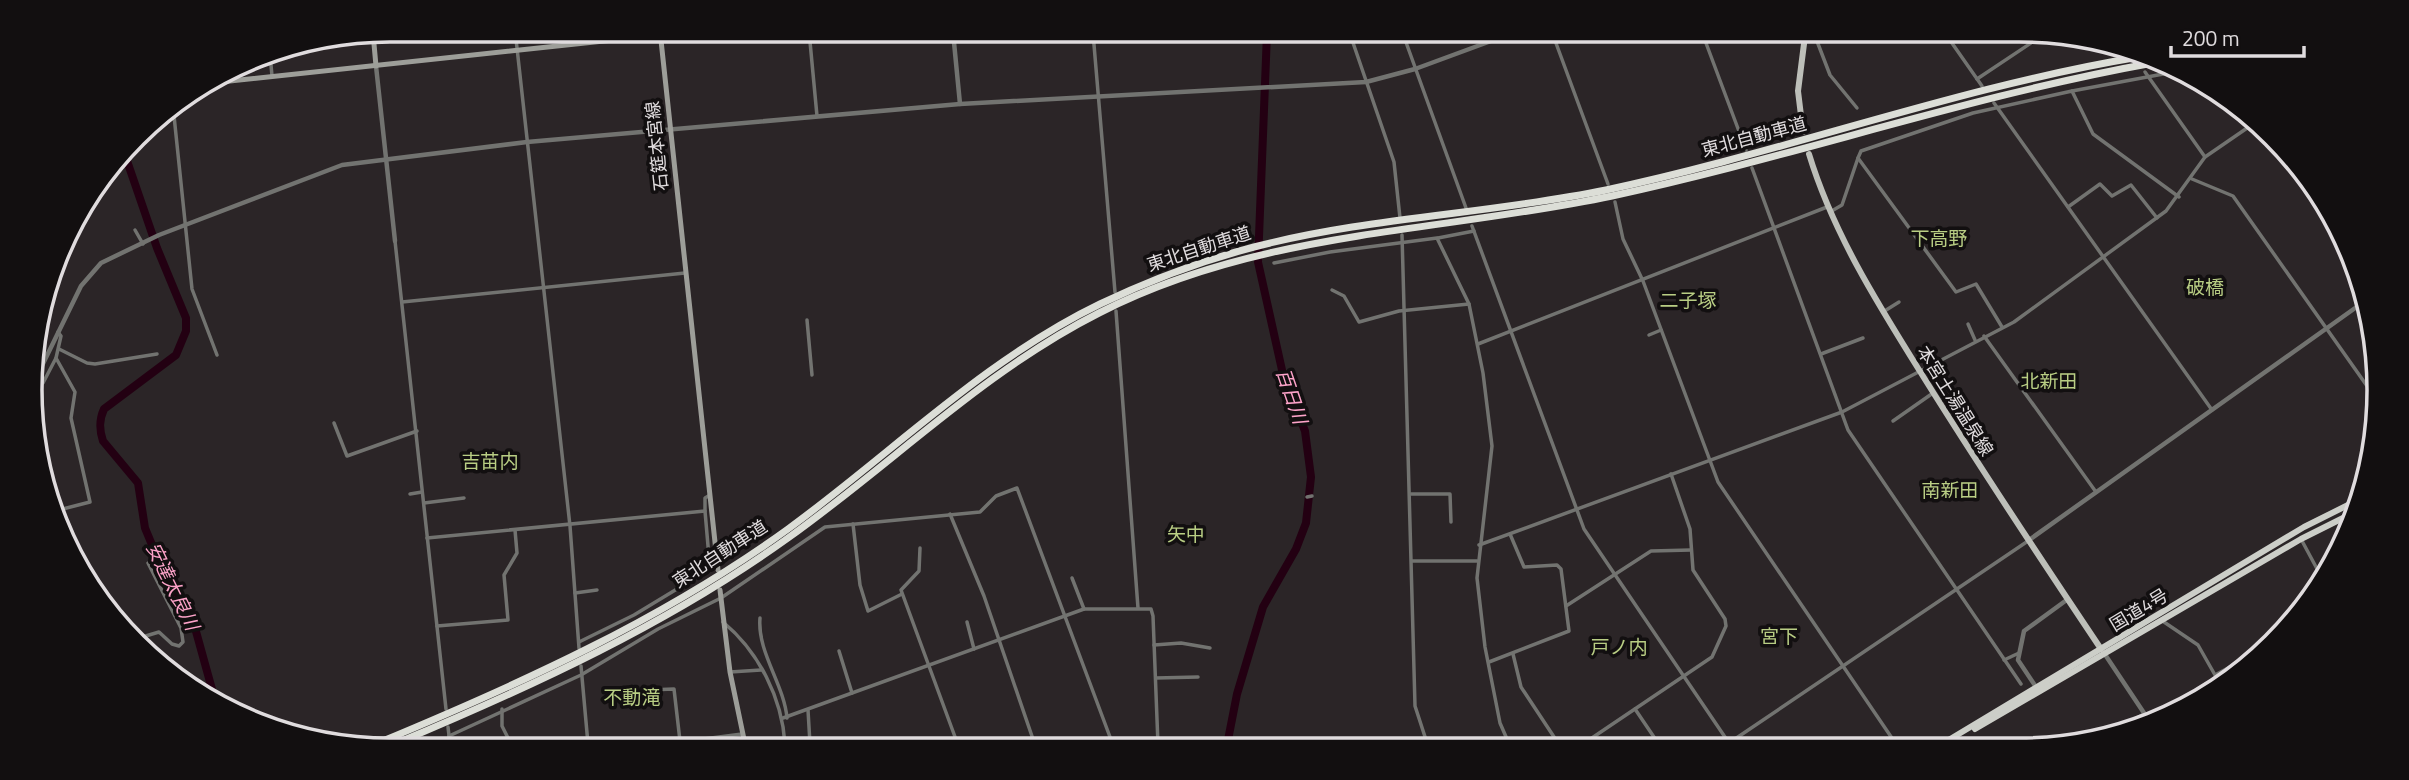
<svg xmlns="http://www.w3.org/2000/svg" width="2409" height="780" font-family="'Titillium Web','Noto Sans JP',sans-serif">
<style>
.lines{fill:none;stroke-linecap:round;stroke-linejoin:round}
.river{stroke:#230012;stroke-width:8}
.minor{stroke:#727370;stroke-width:3.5}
.tertiary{stroke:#727370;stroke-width:4.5}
.secondary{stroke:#9d9e99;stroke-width:5}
.primary{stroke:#bdbfb9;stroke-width:6}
.trunk{stroke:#cccec8;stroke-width:6}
.motorway{stroke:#dcded7;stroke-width:7}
.labels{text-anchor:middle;stroke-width:7;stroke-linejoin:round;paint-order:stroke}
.street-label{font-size:18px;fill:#e0dcde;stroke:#120f10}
.neighbourhood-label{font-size:19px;fill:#b9ce84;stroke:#120f10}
.water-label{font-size:19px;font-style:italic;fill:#fda3c9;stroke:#120f10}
.rim{fill:none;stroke:#e0dcde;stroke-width:3.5}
</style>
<rect width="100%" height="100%" fill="#2b2527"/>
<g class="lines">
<g class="river">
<path d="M125 155 157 248 186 318V331L176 355 104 409C99 420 99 429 103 441L138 483 145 528 162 569 192 617 215 700"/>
<polyline points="1227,745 1237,694 1263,607 1296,549 1306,523 1311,477 1305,431 1284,379 1258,262 1267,33"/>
</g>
<g class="minor">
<polyline points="515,30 570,526 579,648"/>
<polyline points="809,31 817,116"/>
<polyline points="1093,33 1115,292"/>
<polyline points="1350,34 1394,162 1400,218"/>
<polyline points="1403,34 1466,208"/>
<polyline points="1553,35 1608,184"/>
<polyline points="1703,35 1746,150"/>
<polyline points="1815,36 1830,75 1857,108"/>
<polyline points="1947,36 1982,86"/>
<polyline points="270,54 272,76"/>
<polyline points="2145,72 2205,157"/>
<polyline points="1977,79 2040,37"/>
<polyline points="2072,91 2174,72"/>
<polyline points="1994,103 2212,410"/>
<polyline points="173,106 192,289 217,355"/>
<polyline points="1752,168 1848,430 2021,684"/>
<polyline points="2192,179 2233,196 2372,393"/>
<polyline points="1615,202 1623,239 1643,281 1718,482 1898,747"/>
<polyline points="2068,207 2100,184 2112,196 2131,185 2157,218"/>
<polyline points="1830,212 1842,205 1858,158"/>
<polyline points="1472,226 1584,529 1729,743 2028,541"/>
<polyline points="135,230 143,244"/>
<polyline points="1402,235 1415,706 1428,746"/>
<polyline points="1438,238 1474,231"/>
<polyline points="395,241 446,709"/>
<polyline points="1274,263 1330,252 1437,238 1469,304 1483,373 1492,446 1477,578 1485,647 1500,723 1510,746"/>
<polyline points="1332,290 1344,296 1359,322 1399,311 1469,304"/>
<polyline points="402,302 685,273"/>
<polyline points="1116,311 1138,608"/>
<polyline points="1883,312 1899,302"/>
<polyline points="807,320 812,375"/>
<polyline points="1968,324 1975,340"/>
<polyline points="2002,327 1976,284 1956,292 1858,158 1861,151 1973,113 2072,91 2093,134 2179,197"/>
<polyline points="1649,335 1661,330"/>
<polyline points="1984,336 2096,492"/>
<polyline points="1478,344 1827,207"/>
<polyline points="59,349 87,363 95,364 157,354"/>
<polyline points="1821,354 1863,338"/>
<polyline points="37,384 43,383 56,358"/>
<polyline points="1893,421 1933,393"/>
<polyline points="334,423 347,456 417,431"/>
<polyline points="410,494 422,492"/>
<polyline points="1411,494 1450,494 1451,522"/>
<polyline points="1307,497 1312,496"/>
<polyline points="424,503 464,498"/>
<polyline points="55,511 90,502 71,418 75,392 56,358 61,336 58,332"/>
<polyline points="950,514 984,596 1035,745"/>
<polyline points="853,524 860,585 868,611 902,594"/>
<polyline points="427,538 705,511 705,498 710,495"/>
<polyline points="2301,539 2323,580"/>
<polyline points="1479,545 1842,412 2014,322 2166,211 2205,157 2253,124"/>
<polyline points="920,548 919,571 901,590 958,745"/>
<polyline points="1412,561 1477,561"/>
<polyline points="1072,578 1084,609"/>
<polyline points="575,593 597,590"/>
<polyline points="1566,606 1651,551 1691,550"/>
<path d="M760 618C757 652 784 684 787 718"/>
<polyline points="2161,620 2198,645 2215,675 2269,646"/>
<path d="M723 622C759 652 782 698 785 744"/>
<polyline points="967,622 974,649"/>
<polyline points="437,626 508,620 504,575 517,553 515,530"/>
<polyline points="139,638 159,632 172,644 179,646 183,642 181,628 148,563"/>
<polyline points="579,642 634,615 710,569 705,511"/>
<polyline points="1154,645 1181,643 1210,648"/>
<polyline points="839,651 852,693"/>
<polyline points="1513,654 1521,687 1560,746"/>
<polyline points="2004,660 2019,653"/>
<polyline points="1489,662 1569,631 1561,569 1557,565 1524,567 1510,534"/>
<polyline points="581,666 588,744"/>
<polyline points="730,672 761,670"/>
<polyline points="1156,678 1198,677"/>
<polyline points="648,690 674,689 680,741"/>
<polyline points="502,709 502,726 511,744"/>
<polyline points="1635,709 1660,746"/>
<polyline points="808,710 810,744"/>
<polyline points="783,718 1084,609 1151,609 1153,616 1158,745"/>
<polyline points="448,727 450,744"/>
<polyline points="449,736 581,675 658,629 721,598 825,527 980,512 996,496 1017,488 1113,745"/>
<polyline points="2103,736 2144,714"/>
<polyline points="665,744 742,734"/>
<polyline points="1580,746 1712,657 1726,626 1725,619 1693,570 1690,529 1671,474"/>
</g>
<g class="tertiary">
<polyline points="953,32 960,104"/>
<polyline points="376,66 395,241"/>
<polyline points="35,380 81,286 101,263 159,235 342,165 527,142 960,104 1366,82 1415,69 1510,34"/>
<polyline points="2029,540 2365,301"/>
<polyline points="2104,653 2150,722"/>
<polyline points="2036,687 2018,660 2024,631 2068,599"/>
<polyline points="1729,743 1731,746"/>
</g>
<g class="secondary">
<polyline points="660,31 718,570"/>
<polyline points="373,33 376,66"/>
<polyline points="211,83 660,35"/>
<polyline points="720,590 730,672 745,744"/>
</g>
<g class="primary">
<polyline points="1803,132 1798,91 1805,36"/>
<path d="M1809 154C1834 236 1881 309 1926 381 1983 472 2042 561 2101 649"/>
</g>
<g class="trunk">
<polyline points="1975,729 2301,539 2353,513"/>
<polyline points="1937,747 2304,527 2358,500"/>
</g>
<g class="motorway">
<path d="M378 743C520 684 662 620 788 529 891 454 984 360 1100 304 1150 280 1201 261 1254 247 1369 217 1490 214 1606 190 1785 152 1958 87 2139 57"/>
<path d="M397 743C533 686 668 624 788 538 892 464 984 371 1099 313 1261 230 1437 233 1612 196 1793 157 1969 96 2153 63"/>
</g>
</g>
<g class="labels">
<g class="street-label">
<text transform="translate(1754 137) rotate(-15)" y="6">東北自動車道</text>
<text transform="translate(657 146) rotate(-96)" y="6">石筵本宮線</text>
<text transform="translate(1199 249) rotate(-18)" y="6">東北自動車道</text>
<text transform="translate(1955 401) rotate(58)" y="6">本宮土湯温泉線</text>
<text transform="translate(720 554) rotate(-33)" y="6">東北自動車道</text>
<text transform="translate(2139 610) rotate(-31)" y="6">国道4号</text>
</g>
<g class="neighbourhood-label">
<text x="1939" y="245">下高野</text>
<text x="2205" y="294">破橋</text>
<text x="1688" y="307">二子塚</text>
<text x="2049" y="388">北新田</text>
<text x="490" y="468">吉苗内</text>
<text x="1950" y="497">南新田</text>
<text x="1186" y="541">矢中</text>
<text x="1779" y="643">宮下</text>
<text x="1619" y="654">戸ノ内</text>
<text x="632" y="704">不動滝</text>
</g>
<g class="water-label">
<text transform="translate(1292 396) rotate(71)" y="7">百日川</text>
<text transform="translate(173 586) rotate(64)" y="7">安達太良川</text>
</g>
</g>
<path d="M0 0H2409V780H0ZM390 42H2019A348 348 0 0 1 2367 390V390A348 348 0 0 1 2019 738H390A348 348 0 0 1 42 390V390A348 348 0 0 1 390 42Z" fill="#120f10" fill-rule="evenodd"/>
<path class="rim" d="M390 42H2019A348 348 0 0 1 2367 390V390A348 348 0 0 1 2019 738H390A348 348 0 0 1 42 390V390A348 348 0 0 1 390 42Z"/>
<path d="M2171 46v10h133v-10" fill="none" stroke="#e0dcde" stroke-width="3.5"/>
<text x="2182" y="46" font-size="21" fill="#e0dcde" stroke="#120f10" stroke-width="5" paint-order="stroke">200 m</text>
</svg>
